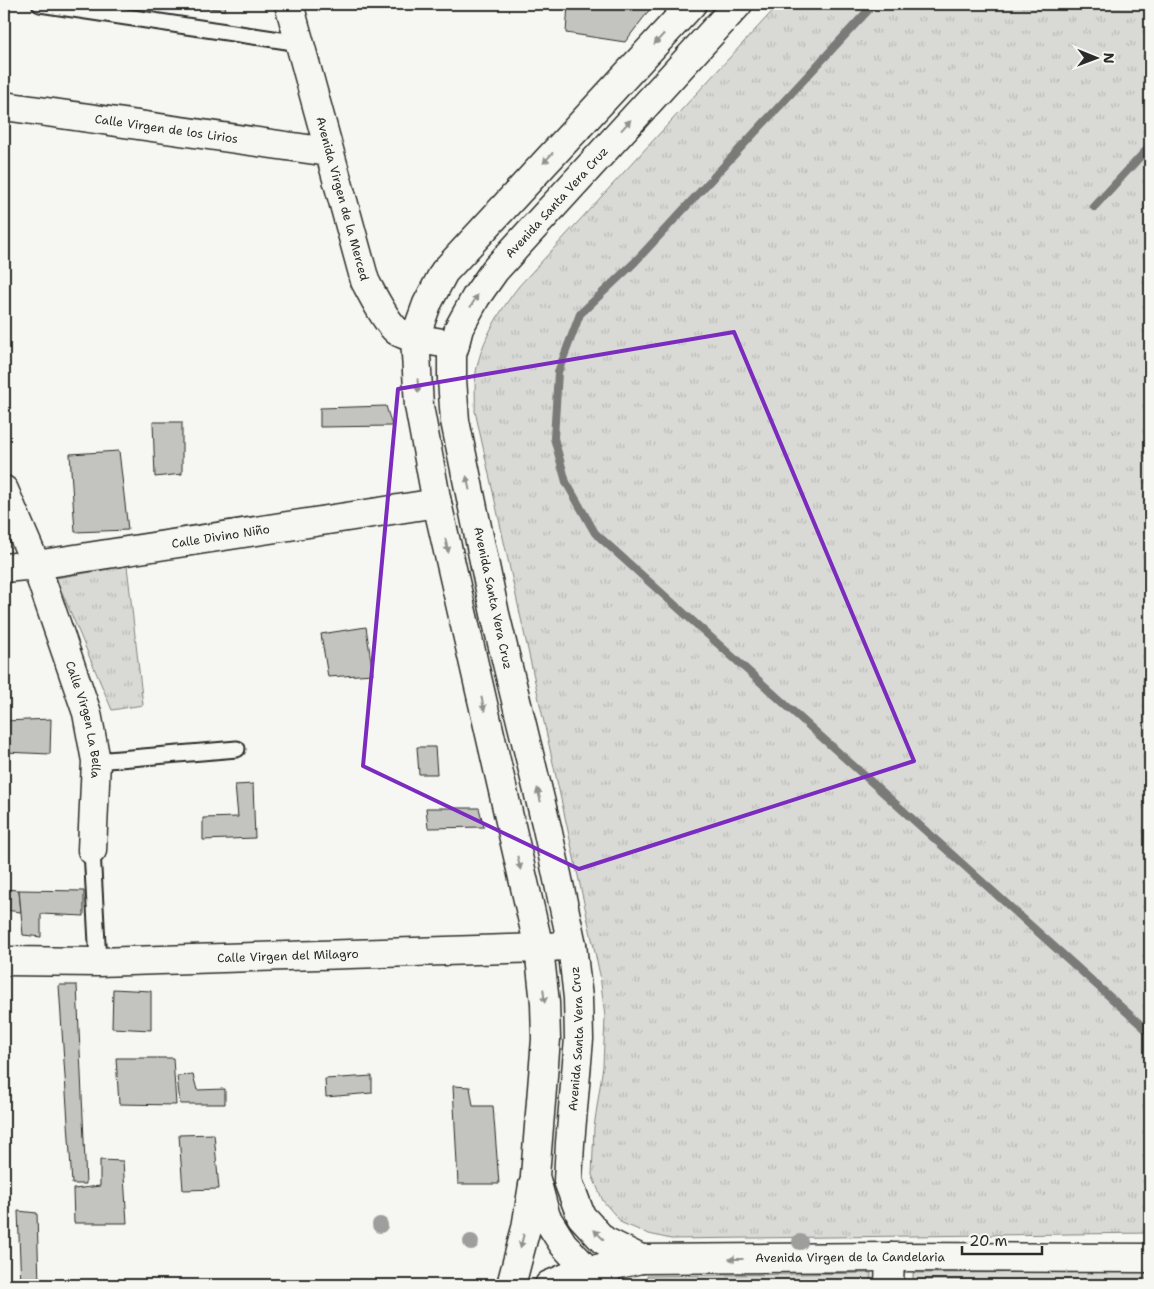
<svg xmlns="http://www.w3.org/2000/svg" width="1154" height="1289" font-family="'Shantell Sans',sans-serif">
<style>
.grass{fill:url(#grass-tufts);stroke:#828280}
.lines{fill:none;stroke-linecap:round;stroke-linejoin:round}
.stream{stroke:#7a7a78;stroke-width:8}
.building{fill:#c3c3c0;stroke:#2b2b2b}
.service-casing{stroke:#2b2b2b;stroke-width:19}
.minor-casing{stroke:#2b2b2b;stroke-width:31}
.secondary-casing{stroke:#2b2b2b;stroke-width:31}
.service{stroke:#f6f6f2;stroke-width:15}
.minor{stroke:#f6f6f2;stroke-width:28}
.secondary{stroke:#f6f6f2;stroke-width:28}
.tree{fill:#9e9e9c}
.oneway{fill:#90908e}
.marked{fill:none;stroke:#7b2cbf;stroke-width:4;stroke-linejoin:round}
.labels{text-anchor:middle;stroke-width:4;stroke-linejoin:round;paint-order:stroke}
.street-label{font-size:12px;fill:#2b2b2b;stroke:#f6f6f2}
</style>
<defs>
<pattern id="grass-tufts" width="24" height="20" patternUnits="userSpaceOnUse" patternTransform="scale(1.25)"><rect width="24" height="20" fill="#d9d9d5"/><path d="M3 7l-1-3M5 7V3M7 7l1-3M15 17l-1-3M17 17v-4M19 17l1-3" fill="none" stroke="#babab7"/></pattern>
</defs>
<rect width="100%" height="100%" fill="#f6f6f2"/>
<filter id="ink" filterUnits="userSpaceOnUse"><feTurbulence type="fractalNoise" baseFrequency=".02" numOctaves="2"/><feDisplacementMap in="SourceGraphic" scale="10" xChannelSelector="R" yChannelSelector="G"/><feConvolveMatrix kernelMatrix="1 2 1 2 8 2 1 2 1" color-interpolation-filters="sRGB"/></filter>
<g filter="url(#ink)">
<g class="grass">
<path d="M779 4H1150V1233L671 1239 649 1234 622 1223 603 1201 592 1175 594 1127 603 1066 605 1017 600 975 475 411C476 399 474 385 476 372 482 339 499 312 519 286Z"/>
<polygon points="127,566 143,705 112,710 56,578"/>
<polygon points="1150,1272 1150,1279 913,1280 913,1273"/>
<polygon points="871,1273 871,1283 647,1285 647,1276"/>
</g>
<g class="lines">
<g class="stream">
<polyline points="874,4 634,263 580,314 558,372 554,438 566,482 595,533 1150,1033"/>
<polyline points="1094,207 1150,146"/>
</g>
</g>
<g class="building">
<polygon points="178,4 226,4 225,10"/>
<polygon points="568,4 654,4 625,42 566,33"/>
<polygon points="386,406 392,426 320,427 320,408"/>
<polygon points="153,422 182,422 182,474 155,477"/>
<polygon points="119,451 128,530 75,532 70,454"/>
<polygon points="366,627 373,674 328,677 321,634"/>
<polygon points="51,719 50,754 4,752 4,721"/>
<polygon points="417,747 435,747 437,774 419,774"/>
<polygon points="253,784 255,838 203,840 203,818 238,817 235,785"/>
<polygon points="426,808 479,808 484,827 428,828"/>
<polygon points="4,889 19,890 21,912 4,910"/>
<polygon points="19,890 84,891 84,916 41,914 41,937 23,935"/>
<polygon points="59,985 77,985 86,1184 72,1184"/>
<polygon points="113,989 151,991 151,1030 112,1028"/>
<polygon points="116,1058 173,1058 176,1105 119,1104"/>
<polygon points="193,1075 197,1090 225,1089 225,1104 180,1104 177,1076"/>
<polygon points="372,1076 372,1093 326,1097 325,1079"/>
<polygon points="453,1086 470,1087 473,1106 493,1106 499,1184 458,1184"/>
<polygon points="214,1134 219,1189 183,1190 179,1135"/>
<polygon points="100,1160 123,1161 127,1223 74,1223 73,1189 100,1186"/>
<polygon points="18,1211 37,1213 39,1285 21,1285"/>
</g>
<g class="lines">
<g class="service-casing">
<g id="service">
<polyline points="40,4 300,43"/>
<polyline points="96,761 237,749"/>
<polyline points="92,850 98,962"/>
</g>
</g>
<g class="minor-casing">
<g id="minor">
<path id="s1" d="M289 4 365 281C372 294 386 322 397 331 408 339 440 342 455 345"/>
<path id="s2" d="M4 106 329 152"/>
<path id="s3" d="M4 490 36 565 87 713 96 761 92 850"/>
<path id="s4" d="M4 568 36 565 437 503"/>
<path id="s5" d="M4 961 98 962 539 948 572 945"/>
</g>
</g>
<g class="secondary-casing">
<g id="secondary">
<path id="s6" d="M641 1259 603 1240 581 1216 568 1181 570 1143 579 1039 578 998 572 945 547 828 495 614 455 421 452 379V355L459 328 476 297 495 270 738 4"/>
<polyline points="511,1285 526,1228 533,1185"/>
<path id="s7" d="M549 1285 570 1276 588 1271 641 1259 890 1257 1150 1258"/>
<polyline points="606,1285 588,1271 563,1244 546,1217 535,1176 546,1039 545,1003 539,948 437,503 419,406 415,337 427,304 444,272 692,4"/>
<polyline points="889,1285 890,1257"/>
</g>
</g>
<use href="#service" class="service"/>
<use href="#minor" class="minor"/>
<use href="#secondary" class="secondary"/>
</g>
<g class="tree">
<circle cx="380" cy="1225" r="8"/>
<circle cx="471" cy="1242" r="8"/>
<circle cx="800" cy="1242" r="8"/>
</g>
<defs><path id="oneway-solid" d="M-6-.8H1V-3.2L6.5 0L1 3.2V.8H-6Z" transform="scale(1.25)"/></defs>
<g class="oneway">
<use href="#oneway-solid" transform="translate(659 39) rotate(133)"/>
<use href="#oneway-solid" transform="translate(626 125) rotate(-48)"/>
<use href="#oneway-solid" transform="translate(548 158) rotate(133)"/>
<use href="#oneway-solid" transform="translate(474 301) rotate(-59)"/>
<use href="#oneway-solid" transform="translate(418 386) rotate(86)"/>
<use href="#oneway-solid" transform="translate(468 483) rotate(-102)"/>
<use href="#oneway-solid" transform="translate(447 546) rotate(77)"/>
<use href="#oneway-solid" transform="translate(483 704) rotate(77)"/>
<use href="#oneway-solid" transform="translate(539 795) rotate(-104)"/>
<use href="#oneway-solid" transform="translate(519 863) rotate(77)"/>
<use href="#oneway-solid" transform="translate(544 996) rotate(84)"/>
<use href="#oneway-solid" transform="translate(599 1235) rotate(-136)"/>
<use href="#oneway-solid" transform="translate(522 1241) rotate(105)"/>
<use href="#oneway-solid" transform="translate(736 1259) rotate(180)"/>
</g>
</g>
<path class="marked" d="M734 332 914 761 579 869 363 766 398 389Z"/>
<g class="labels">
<g class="street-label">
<text dy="4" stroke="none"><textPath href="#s2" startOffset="164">Calle Virgen de los Lirios</textPath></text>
<text dy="4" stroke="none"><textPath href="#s1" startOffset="202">Avenida Virgen de la Merced</textPath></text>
<text dy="4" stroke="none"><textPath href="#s6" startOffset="1140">Avenida Santa Vera Cruz</textPath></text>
<text dy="4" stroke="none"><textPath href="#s4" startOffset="219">Calle Divino Niño</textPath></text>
<text transform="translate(493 598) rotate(78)" y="4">Avenida Santa Vera Cruz</text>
<text dy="4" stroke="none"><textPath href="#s3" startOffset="244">Calle Virgen La Bella</textPath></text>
<text dy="4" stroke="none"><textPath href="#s5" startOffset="284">Calle Virgen del Milagro</textPath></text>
<text dy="4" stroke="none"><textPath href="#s6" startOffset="255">Avenida Santa Vera Cruz</textPath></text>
<text dy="4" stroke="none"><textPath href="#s7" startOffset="305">Avenida Virgen de la Candelaria</textPath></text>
</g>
</g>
<rect width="1154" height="1289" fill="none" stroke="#f6f6f2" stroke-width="20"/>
<rect x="10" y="10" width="1134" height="1269" fill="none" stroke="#2b2b2b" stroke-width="2" filter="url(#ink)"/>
<g transform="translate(1096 58) rotate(91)" stroke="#f6f6f2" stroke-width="4" paint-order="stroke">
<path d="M0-4L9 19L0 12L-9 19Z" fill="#2b2b2b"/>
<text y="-8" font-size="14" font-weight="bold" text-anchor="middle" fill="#2b2b2b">N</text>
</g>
<path d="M962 1246v8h80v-8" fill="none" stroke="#2b2b2b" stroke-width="2.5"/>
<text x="969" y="1246" font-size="15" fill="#2b2b2b" stroke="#f6f6f2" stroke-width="4" paint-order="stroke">20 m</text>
</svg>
